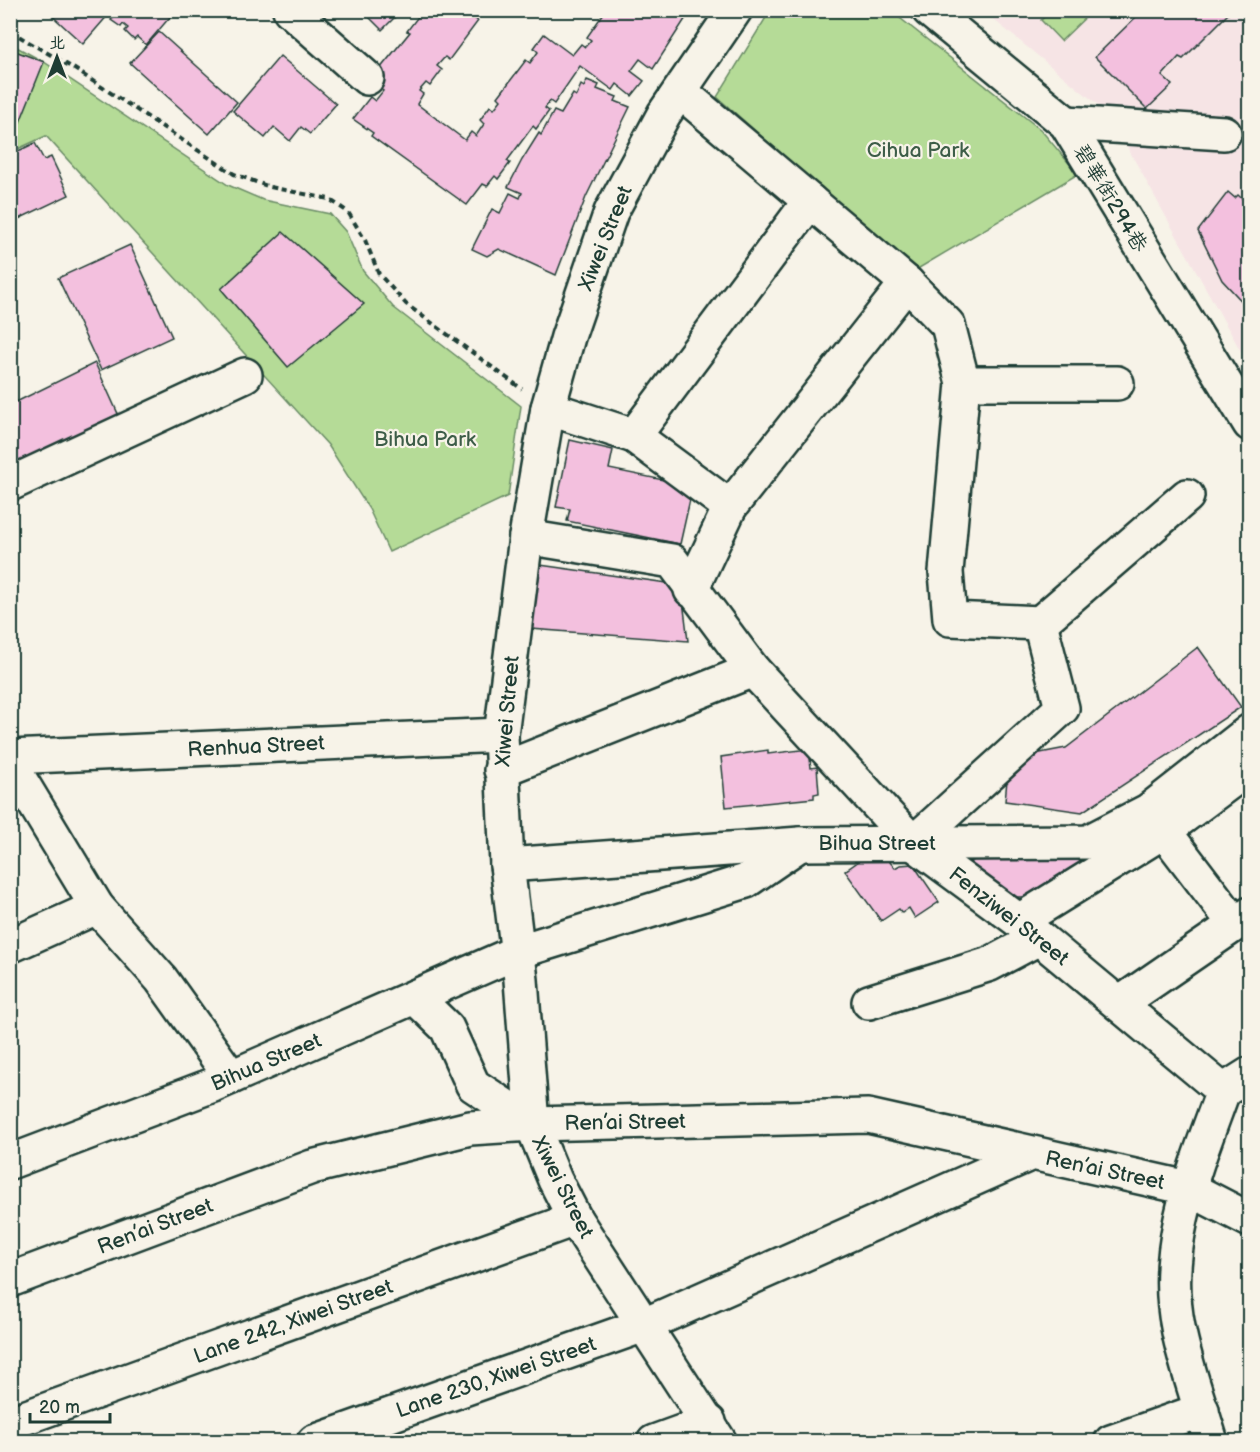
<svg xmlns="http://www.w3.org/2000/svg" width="1260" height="1452" font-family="'Balsamiq Sans','LXGW WenKai TC',sans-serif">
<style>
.built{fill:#f6e4e5}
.green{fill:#b5db97;stroke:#6a8c66;stroke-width:1.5}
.building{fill:#f3c0de;stroke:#1f3d34;stroke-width:1.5}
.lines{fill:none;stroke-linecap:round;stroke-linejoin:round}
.minor-casing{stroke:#1f3d34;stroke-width:38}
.path{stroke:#1f3d34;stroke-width:4;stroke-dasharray:6 4.5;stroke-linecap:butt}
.minor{stroke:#f7f3e8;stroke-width:33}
.labels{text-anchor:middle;stroke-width:4.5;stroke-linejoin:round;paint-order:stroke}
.park-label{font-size:21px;fill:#3d5d48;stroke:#f7f3e8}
.street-label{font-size:21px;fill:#1f3d34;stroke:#f7f3e8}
</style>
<rect width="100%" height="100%" fill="#f7f3e8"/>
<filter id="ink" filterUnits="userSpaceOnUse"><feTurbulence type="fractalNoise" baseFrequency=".0167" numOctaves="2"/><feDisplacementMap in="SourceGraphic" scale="12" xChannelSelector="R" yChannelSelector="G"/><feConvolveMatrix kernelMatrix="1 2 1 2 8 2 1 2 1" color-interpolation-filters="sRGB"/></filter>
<g filter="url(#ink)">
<polygon class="built" points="983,11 1249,11 1249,366 1125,143 1217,148 1242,120 1102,108"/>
<g class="green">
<polygon points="770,11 891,11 1041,130 1078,174 914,271 717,97"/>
<polygon points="1051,11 1051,10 1092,11 1061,41 1041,20"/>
<polygon points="11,44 44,62 228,185 263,200 330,214 346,232 363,271 393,307 521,406 508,496 389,552 369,509 328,445 46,136 11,152"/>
</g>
<g class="building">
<polygon points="46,10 105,10 109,14 83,44"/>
<polygon points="107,10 176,10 146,45 137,37 134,40 125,31 128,28 123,24 121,27 111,20 114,16"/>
<polygon points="362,10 402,10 382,30"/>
<polygon points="429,10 479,10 474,18 478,21 449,60 445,57 437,66 442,70 430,86 426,83 419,91 423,94 417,104 465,140 471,132 476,136 484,124 480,120 490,106 494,109 501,100 498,97 526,60 530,63 538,52 534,48 544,34 572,55 581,44 585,47 591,40 587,37 606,10 691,10 653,69 640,59 631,71 644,81 632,96 617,84 613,90 580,66 554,104 550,101 545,108 549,111 536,129 533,126 507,161 510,163 498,179 495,176 487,186 483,184 467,205 371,136 373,133 353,119 370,97 375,101 383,91 370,81 410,32 407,31 420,14 424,17"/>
<polygon points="1135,10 1232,10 1183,59 1179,57 1162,76 1172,85 1147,109 1095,57 1139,14"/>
<polygon points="159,32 237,102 209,134 130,63"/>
<polygon points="10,49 44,62 20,122 10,118"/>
<polygon points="280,56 336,104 310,134 301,127 290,141 274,127 265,138 233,111"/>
<polygon points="587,80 599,85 597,89 617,97 615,101 630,107 586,197 556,275 499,249 487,256 472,249 492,209 500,213 510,193 520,198 522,193 508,187 522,160 539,133 541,135 554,111 561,114 573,94 576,96 581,85 584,87"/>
<polygon points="35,143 44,160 51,157 69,195 10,223 10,155"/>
<polygon points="1228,192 1235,198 1238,195 1250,206 1250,310 1222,280 1198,231"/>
<polygon points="283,232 364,304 288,367 221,289"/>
<polygon points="130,245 172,337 101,370 58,278"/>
<polygon points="95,363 119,416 10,468 10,405"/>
<polygon points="570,440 613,450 609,469 693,486 680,544 567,521 570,509 556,507"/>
<polygon points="533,564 681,585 688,641 531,629"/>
<polygon points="1198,647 1241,707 1082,812 1005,801 1009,759 1066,748"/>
<polygon points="809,749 811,768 817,767 819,793 814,794 814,798 726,807 721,757 768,750 768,754"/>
<polygon points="872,852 883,854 895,868 900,865 913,864 939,902 915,918 909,908 902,913 899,909 881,921 845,871"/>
<polygon points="973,853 1080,854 1085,864 1036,897 1000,897 969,875 969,861 973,861"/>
</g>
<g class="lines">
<g class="minor-casing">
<g id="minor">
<polyline points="290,10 367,78"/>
<polyline points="929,10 1066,123 1250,424"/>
<polyline points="681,92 907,283 948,325 963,383 946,572 950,619 1040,623 1062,708 913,843"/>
<polyline points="1066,123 1224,133"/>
<polyline points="963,383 1117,383"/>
<polyline points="548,408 634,436 730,507"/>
<polyline points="634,436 810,201"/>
<polyline points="10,484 245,375"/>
<polyline points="526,537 672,561 753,670 913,843 1019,921 1223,1091"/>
<polyline points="691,590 730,507 907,283"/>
<polyline points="1040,623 1187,496"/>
<polyline points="10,757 501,735"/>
<polyline points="10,763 97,907 161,979 231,1077"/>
<polyline points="501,770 753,670"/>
<polyline points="1151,814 1235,924"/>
<polyline points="507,865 800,844 1088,842 1148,811 1250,731"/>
<polyline points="1019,921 1164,831 1250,767"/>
<polyline points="10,946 97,907"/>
<polyline points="415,997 447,1028 473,1085 532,1124"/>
<polyline points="869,1002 990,964 1039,938"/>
<polyline points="1119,1004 1250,914"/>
<polyline points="1223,1091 1250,1074"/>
<polyline points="10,1162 213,1085 517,952 746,881 800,844"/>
<polyline points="10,1280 312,1167 470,1128 532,1124 868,1116 1188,1188 1250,1220"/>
<polyline points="10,1423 575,1219"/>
<polyline points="314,1442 644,1325 1030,1154"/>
<polyline points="654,1442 709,1422"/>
<polyline points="720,1442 575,1219 555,1180 532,1124 521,980 507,865 501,735 526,537 548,408 568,337 611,212 664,114 735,10"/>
<polyline points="1111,1442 1202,1410"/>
<path d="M1211 1442C1200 1404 1185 1365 1178 1327 1161 1245 1196 1166 1223 1091"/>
</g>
</g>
<polyline class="path" points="10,31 73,68 234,174 270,187 329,199 348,212 365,240 379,274 406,304 522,389"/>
<use href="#minor" class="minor"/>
</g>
</g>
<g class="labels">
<g class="park-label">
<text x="918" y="157">Cihua Park</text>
<text x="425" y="446">Bihua Park</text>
</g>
<g class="street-label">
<text transform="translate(1111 198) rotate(59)" y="7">碧華街294巷</text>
<text transform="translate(605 238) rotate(-68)" y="7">Xiwei Street</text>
<text transform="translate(507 711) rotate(-85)" y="7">Xiwei Street</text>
<text transform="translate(256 746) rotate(-3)" y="7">Renhua Street</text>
<text x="877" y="850">Bihua Street</text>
<text transform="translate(1009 916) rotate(38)" y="7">Fenziwei Street</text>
<text transform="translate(266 1062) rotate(-23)" y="7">Bihua Street</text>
<text transform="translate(625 1122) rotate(-1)" y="7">Ren’ai Street</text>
<text transform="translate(1105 1170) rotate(12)" y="7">Ren’ai Street</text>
<text transform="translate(563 1187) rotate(63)" y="7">Xiwei Street</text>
<text transform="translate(155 1226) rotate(-21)" y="7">Ren’ai Street</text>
<text transform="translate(293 1321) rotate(-20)" y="7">Lane 242, Xiwei Street</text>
<text transform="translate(496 1377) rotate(-19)" y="7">Lane 230, Xiwei Street</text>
</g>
</g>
<rect width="1260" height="1452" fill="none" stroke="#f7f3e8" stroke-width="36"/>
<rect x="18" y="18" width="1224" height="1416" fill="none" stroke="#1f3d34" stroke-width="2" filter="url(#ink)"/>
<g transform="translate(57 57)" stroke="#f7f3e8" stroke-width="4.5" paint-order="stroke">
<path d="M0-4.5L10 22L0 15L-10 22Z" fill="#1f3d34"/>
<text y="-9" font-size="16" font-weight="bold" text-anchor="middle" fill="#1f3d34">北</text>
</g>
<path d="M30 1413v9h80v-9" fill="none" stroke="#1f3d34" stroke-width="3"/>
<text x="39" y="1413" font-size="18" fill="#1f3d34" stroke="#f7f3e8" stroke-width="4.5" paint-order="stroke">20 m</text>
</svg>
